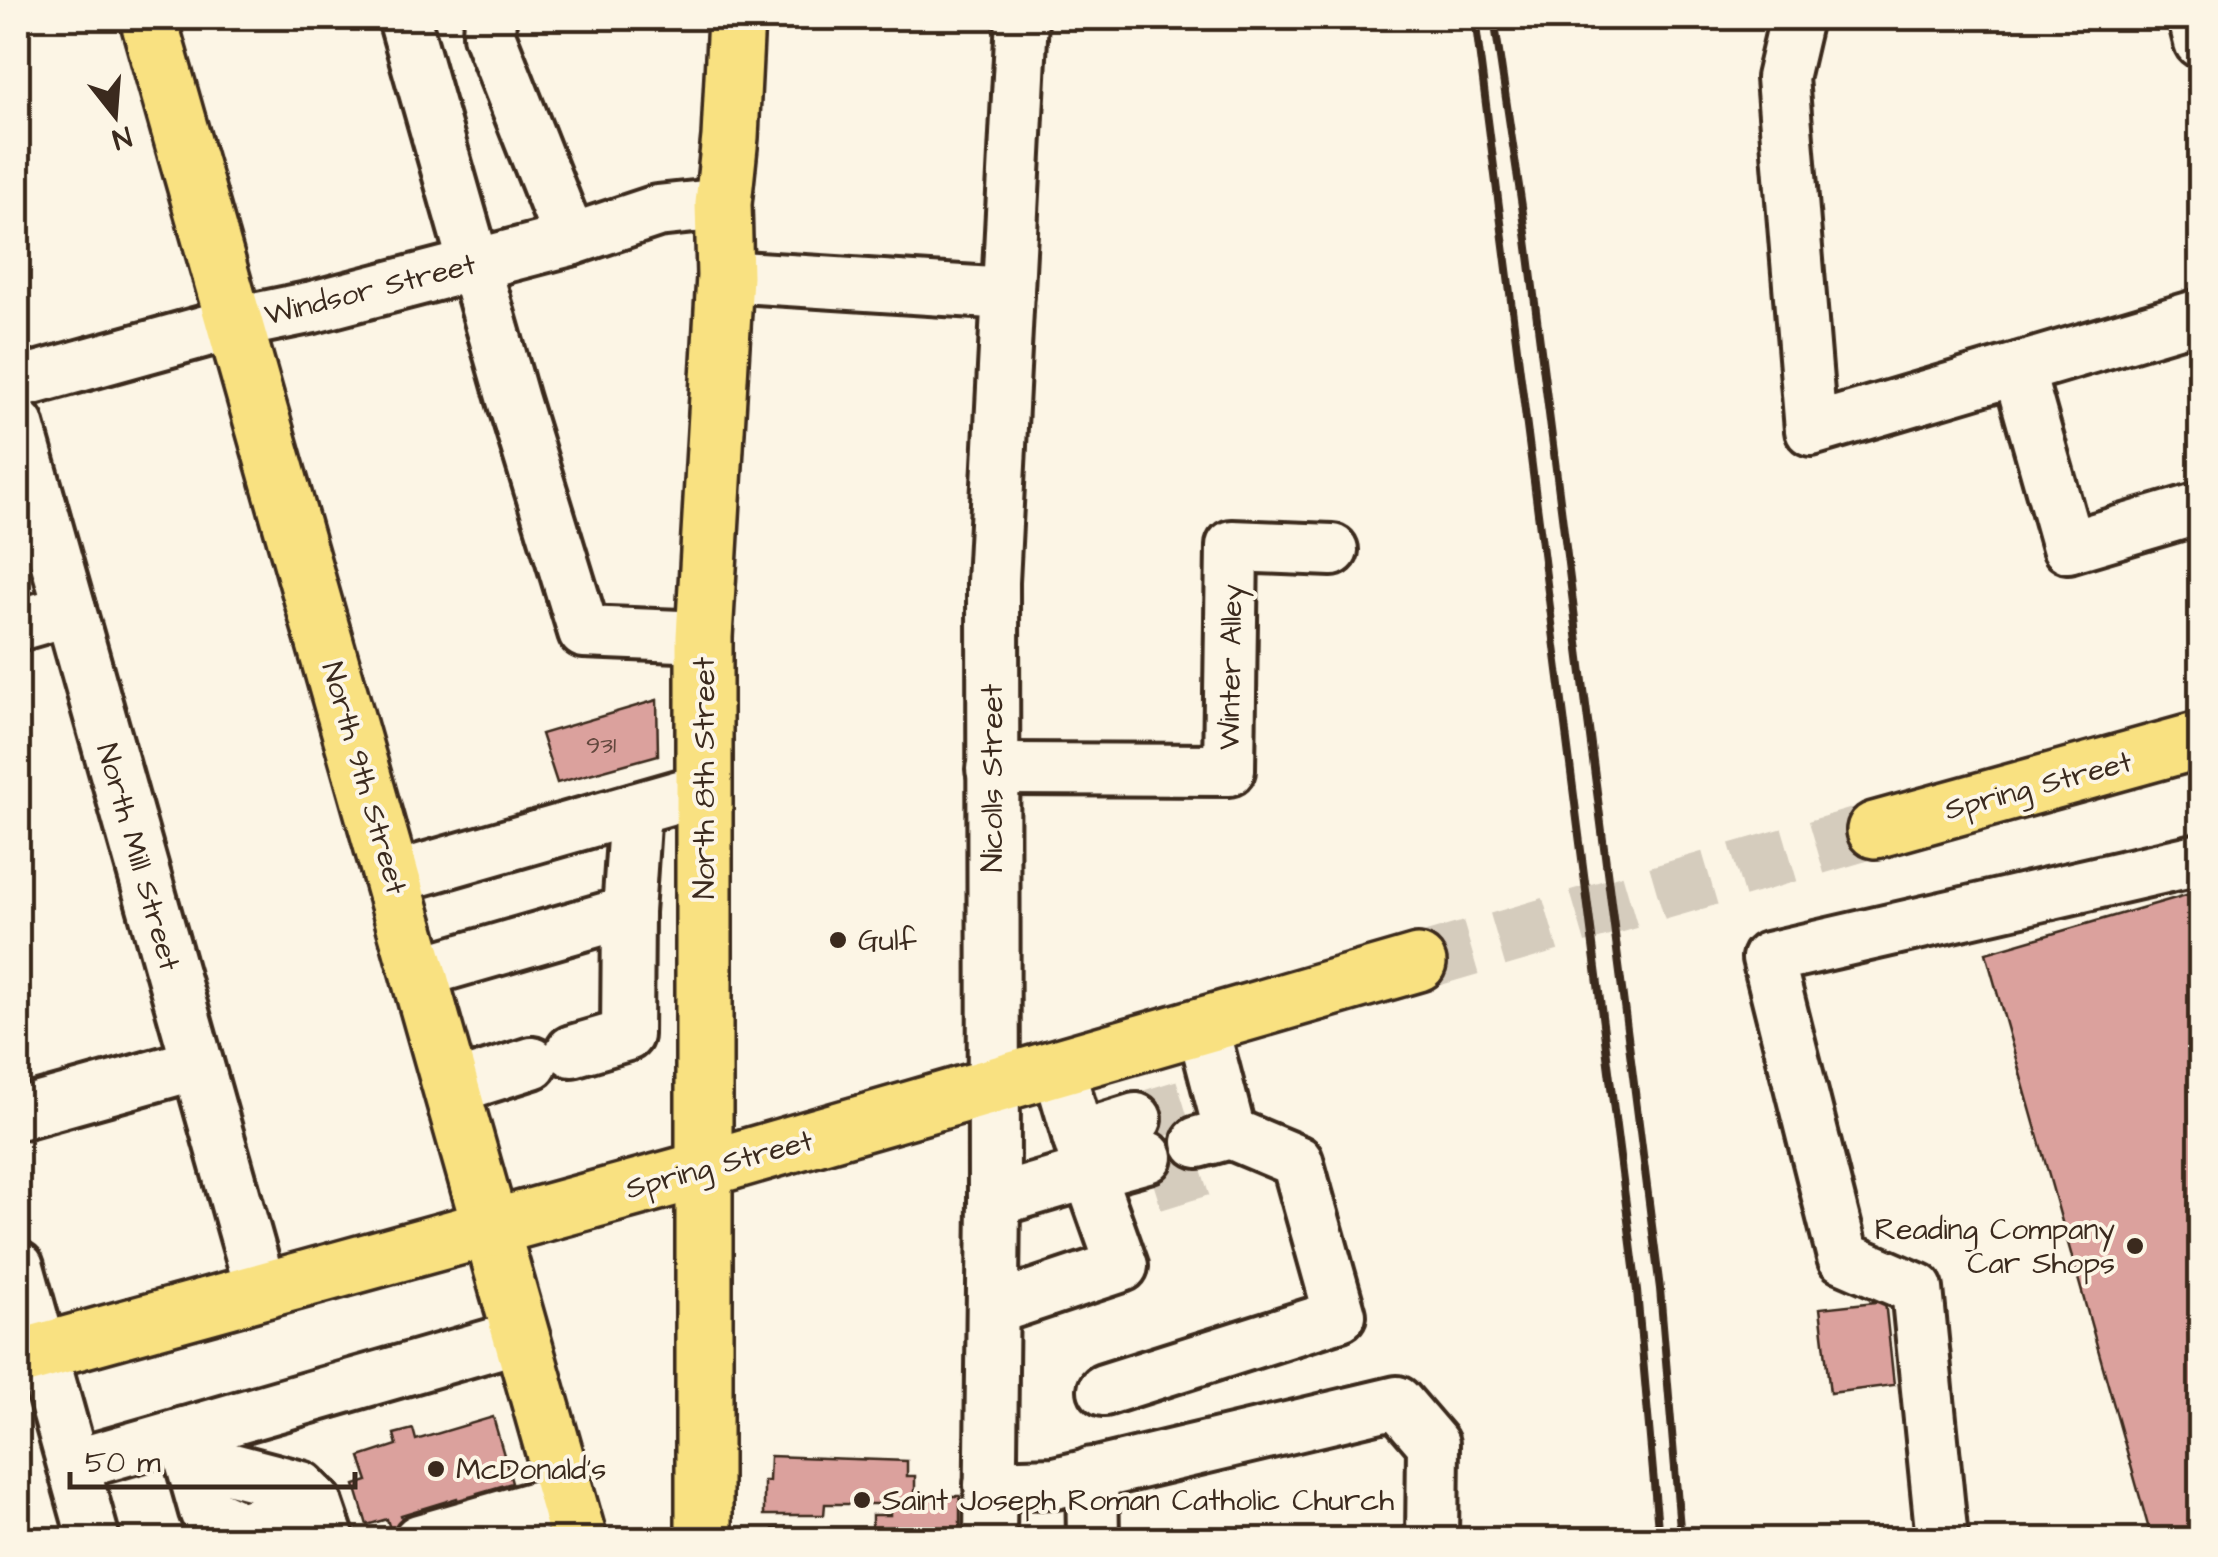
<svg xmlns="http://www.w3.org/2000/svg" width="2218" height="1557" font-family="'Architects Daughter',sans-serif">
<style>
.building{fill:#dba19d;stroke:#3b2a1e;stroke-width:2.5}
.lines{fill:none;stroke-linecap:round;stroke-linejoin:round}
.minor-tunnel{stroke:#d5ccbd;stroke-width:50;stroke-dasharray:50 25;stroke-linecap:butt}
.major-tunnel{stroke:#d5ccbd;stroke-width:55;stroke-dasharray:55 28;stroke-linecap:butt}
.minor-casing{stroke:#3b2a1e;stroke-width:58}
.major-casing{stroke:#3b2a1e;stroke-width:62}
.minor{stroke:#fcf5e5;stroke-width:50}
.major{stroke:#f9e181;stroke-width:55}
.rail{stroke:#3b2a1e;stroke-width:8}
.poi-dot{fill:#3b2a1e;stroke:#fcf5e5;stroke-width:4}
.labels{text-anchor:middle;stroke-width:8;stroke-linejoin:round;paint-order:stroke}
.number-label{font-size:25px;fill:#63483e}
.street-label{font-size:30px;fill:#3b2a1e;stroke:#fcf5e5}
.poi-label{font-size:30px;fill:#3b2a1e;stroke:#fcf5e5;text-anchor:start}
</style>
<rect width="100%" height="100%" fill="#fcf5e5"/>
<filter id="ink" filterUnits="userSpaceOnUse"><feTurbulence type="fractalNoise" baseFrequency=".01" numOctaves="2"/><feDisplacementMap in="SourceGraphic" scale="20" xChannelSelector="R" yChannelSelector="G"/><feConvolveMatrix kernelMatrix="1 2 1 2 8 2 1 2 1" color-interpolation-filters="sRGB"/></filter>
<g filter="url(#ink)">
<g class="building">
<polygon points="657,700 658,755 557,783 541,734"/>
<polygon points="2200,891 2200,1540 2152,1540 1986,953"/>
<polygon points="1885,1301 1894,1385 1830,1393 1820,1308"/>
<polygon points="493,1417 512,1483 477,1493 480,1504 461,1509 457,1498 401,1515 404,1525 390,1529 387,1519 367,1525 355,1485 368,1481 360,1457 397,1445 394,1434 413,1429 416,1440"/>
<polygon points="770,1456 907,1461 907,1476 915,1476 915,1496 960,1496 960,1540 765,1540 774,1538 773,1528 872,1528 872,1515 890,1515 890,1504 825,1504 824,1515 764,1515 764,1481 769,1481"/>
</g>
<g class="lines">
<g class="minor-tunnel">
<polyline points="1136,1119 1188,1103"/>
<polyline points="1154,1186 1205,1170"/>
</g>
<polyline class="major-tunnel" points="1418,963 1875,830"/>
<g class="minor-casing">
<g id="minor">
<polyline points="404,18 513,400 584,632 704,637"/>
<polyline points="490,18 489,35 570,240"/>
<polyline points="1796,18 1782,78 1811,430 2200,315"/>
<polyline points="2194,18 2200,42"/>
<polyline points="725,276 1008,294"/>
<polyline points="2018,369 2068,547 2200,508"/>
<polyline points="18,383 235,323 313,307 570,240 657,211 723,204"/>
<polyline points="18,425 261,1290"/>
<polyline points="18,625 70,610"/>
<polyline points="992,769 1229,770 1232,546 1332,550"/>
<polyline points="393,878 704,789"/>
<polyline points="420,972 628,912 635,809"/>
<polyline points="572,1051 627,1035 628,912"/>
<polyline points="1058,1067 1089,1173 1147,1157"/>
<polyline points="453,1088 532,1063"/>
<polyline points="18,1114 197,1064"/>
<polyline points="1078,1137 1136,1119"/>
<polyline points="1198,1142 1230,1133 1202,1025"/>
<polyline points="18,1267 94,1540"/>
<polyline points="993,1309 1122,1266 1089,1173 994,1201"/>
<polyline points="1104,1390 1340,1315 1297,1161 1230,1133"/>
<polyline points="184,1433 190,1458 301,1487 316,1502 329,1540"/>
<polyline points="190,1458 205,1511 242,1528 316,1502"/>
<polyline points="74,1465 522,1336"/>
<polyline points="1092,1473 1093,1540"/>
<polyline points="990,1485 1055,1483 1397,1402 1433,1444 1432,1540"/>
<polyline points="419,1540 567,1498"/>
<polyline points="990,1540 994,1201 993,582 1022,18"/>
<polyline points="1942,1540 1917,1289 1843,1257 1768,958 2200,859"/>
</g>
</g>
<g class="major-casing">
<g id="major">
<polyline points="148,18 579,1540"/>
<polyline points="1875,830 2200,740"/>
<polyline points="18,1358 705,1169 1418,963"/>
<polyline points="704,1540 704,637 725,276 723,204 730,137 736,18"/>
</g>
</g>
<use href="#minor" class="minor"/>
<use href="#major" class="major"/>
<g class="rail">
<polyline points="1475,18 1637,1291 1659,1540"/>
<polyline points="1494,18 1527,240 1660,1289 1681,1540"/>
</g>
</g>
</g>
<g class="poi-dot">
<circle cx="838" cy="940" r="10"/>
<circle cx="2135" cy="1246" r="10"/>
<circle cx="436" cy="1469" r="10"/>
<circle cx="862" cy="1500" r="10"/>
</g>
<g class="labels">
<g class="number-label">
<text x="601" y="753">931</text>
</g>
<g class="street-label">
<text transform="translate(370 289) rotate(-14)" y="10">Windsor Street</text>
<text transform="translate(1230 667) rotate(-89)" y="10">Winter Alley</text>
<text transform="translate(365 778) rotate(74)" y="10">North 9th Street</text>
<text transform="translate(704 778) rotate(-90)" y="10">North 8th Street</text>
<text transform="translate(992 778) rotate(-90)" y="10">Nicolls Street</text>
<text transform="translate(2038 785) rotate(-15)" y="10">Spring Street</text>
<text transform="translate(139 857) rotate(74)" y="10">North Mill Street</text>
<text transform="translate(719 1164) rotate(-15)" y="10">Spring Street</text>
</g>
<g class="poi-label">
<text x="858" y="950">Gulf</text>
<text x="2115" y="1239" text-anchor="end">Reading Company<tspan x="2115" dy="34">Car Shops</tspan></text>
<text x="456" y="1479">McDonald's</text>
<text x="882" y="1510">Saint Joseph Roman Catholic Church</text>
</g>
</g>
<rect width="2218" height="1557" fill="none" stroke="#fcf5e5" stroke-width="60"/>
<rect x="30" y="30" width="2158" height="1497" fill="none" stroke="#3b2a1e" stroke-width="4" filter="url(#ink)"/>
<g transform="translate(115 115) rotate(163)" stroke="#fcf5e5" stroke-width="8" paint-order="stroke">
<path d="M0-8L18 38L0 25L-18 38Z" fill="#3b2a1e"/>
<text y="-15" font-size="28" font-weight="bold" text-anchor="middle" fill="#3b2a1e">N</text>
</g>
<path d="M70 1472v15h285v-15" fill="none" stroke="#3b2a1e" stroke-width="5"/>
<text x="85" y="1472" font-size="30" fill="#3b2a1e" stroke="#fcf5e5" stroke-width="8" paint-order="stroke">50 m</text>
</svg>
